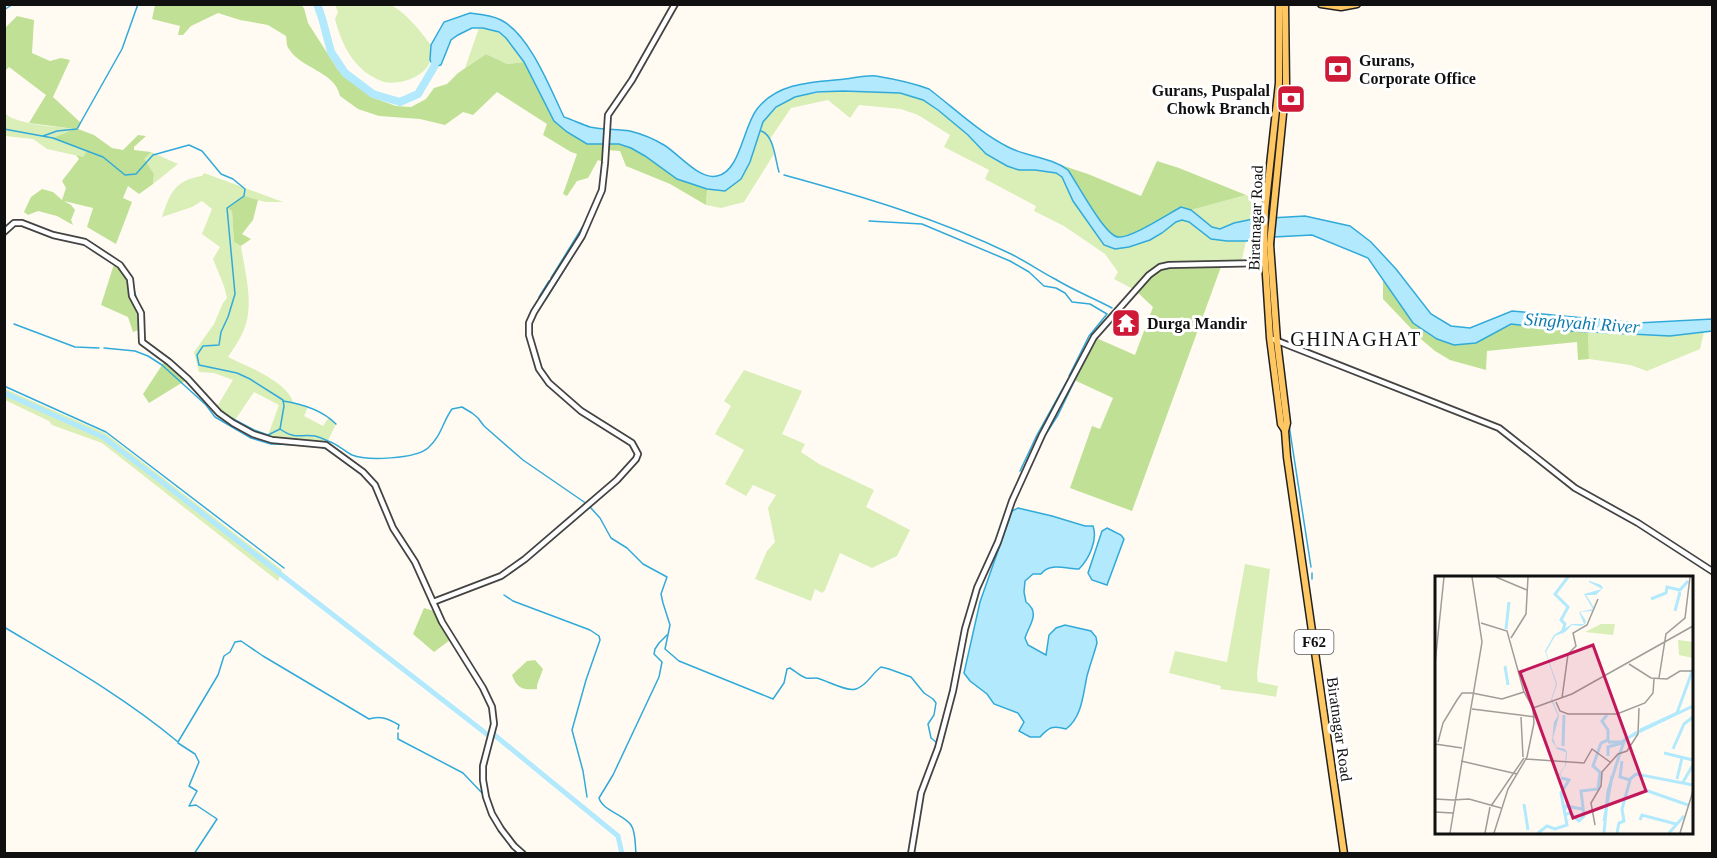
<svg xmlns="http://www.w3.org/2000/svg" width="1717" height="858" font-family="'Times New Roman',serif">
<style>
.green{fill:#daeeb7}
.forest{fill:#c0e095}
.water{fill:#b2e9fc;stroke:#31aada;stroke-width:1.5}
.lines{fill:none;stroke-linecap:round;stroke-linejoin:round}
.stream{stroke:#31aada;stroke-width:1.5}
.canal{stroke:#b2e9fc;stroke-width:5}
.river{stroke:#b2e9fc;stroke-width:8}
.minor-casing{stroke:#434343;stroke-width:8}
.major-casing{stroke:#212121;stroke-width:9}
.minor{stroke:#fff;stroke-width:4.5}
.major{stroke:#ffc762;stroke-width:6}
.labels{text-anchor:middle;stroke-width:6;stroke-linejoin:round;paint-order:stroke}
.shield{fill:#fff;stroke:#585858;stroke-width:1.5}
.shield-label{font-size:15px;font-weight:bold;fill:#101010}
.poi-label{font-size:16px;font-weight:bold;fill:#101010;stroke:#fff;text-anchor:start}
.street-label{font-size:16px;fill:#101010;stroke:#fff}
.water-label{font-size:18px;font-style:italic;fill:#0c7baf;stroke:#fff}
.quarter-label{font-size:20px;letter-spacing:1.5px;fill:#101010;stroke:#fff}
.inset-river{fill:none;stroke:#b2e9fc;stroke-width:3}
.inset-road{fill:none;stroke:#9f9d98;stroke-width:1.5}
.view{fill:#c2185b;fill-opacity:0.15;stroke:#c2185b;stroke-width:3}
.inset-edge{fill:none;stroke:#101010;stroke-width:3}
</style>
<rect width="100%" height="100%" fill="#fffbf2"/>
<g class="green">
<path d="M335 5C348 4 375 2 387 4 403 8 421 32 431 45 431 51 431 58 429 64 422 78 399 85 384 82 378 80 369 75 364 71 348 58 340 38 335 19L338 12Z"/>
<path d="M479 28C506 30 510 43 524 62L507 64 486 54 465 68Z"/>
<path d="M843 91 900 93 923 100 956 124 986 154 1019 170H1035L1056 173 1062 177 1073 201 1088 221 1115 249C1127 247 1139 245 1150 240 1159 236 1176 221 1182 220 1190 220 1195 228 1201 232 1214 241 1232 241 1246 241L1241 264 1169 265 1135 290 1114 279 1118 272 1105 254 1064 226 1034 211 1036 206 985 179 989 170 944 147 950 135 918 115 901 109 859 105 850 118 828 100 791 108 770 139 774 154 744 202 721 208 706 205 707 189 725 191C733 182 744 172 750 162 756 150 756 134 763 122 780 94 814 93 843 91Z"/>
<path d="M4 112C13 125 61 127 77 129L54 138 87 151 83 157 47 149 33 139 5 136Z"/>
<polygon points="151,152 178,164 153,184 154,174 143,159"/>
<path d="M204 173 283 202H266L244 197 228 209 232 211 234 242 241 246C245 273 255 306 243 332 239 341 233 349 228 357 248 367 286 381 293 402L308 407 304 416 323 426 329 417 336 424 326 445 267 438 279 405 254 392 233 423 219 413 211 401 218 405 233 380 214 373 199 372 194 352 214 324 223 303 227 298 224 286 213 259 220 247 202 234 212 209 202 201 192 207 162 217C170 193 175 180 202 176Z"/>
<polygon points="1246,195 1255,199 1253,219 1234,223 1220,229 1212,227 1191,210"/>
<polygon points="1588,332 1670,336 1704,332 1700,349 1647,371 1630,365 1589,359"/>
<polygon points="744,370 802,391 782,434 805,444 801,452 819,464 874,490 866,507 910,530 897,556 872,568 840,553 825,590 822,593 815,589 811,601 755,579 767,551 775,542 768,508 776,495 753,485 746,496 725,484 744,450 715,434 731,406 724,401"/>
<polygon points="5,389 105,433 282,570 278,581 102,443 52,425 49,421 5,400"/>
<path d="M1245 564 1270 569 1257 674 1258 682 1278 686 1276 697C1258 693 1239 692 1220 689L1221 686 1169 673 1175 651 1227 662Z"/>
</g>
<g class="forest">
<path d="M155 5H301L304 8 308 23 338 70 371 97 396 106 411 107 426 99 434 88 447 84 458 73 486 54 507 64 524 62 554 121 567 132 587 144H619L631 148 645 156 677 179 707 189 706 205 670 184 626 166 620 151 606 150 605 163 598 160 588 178 577 181 567 196 563 194 577 154 571 152 543 135 547 124 497 92 473 115 463 112 445 125 420 119 379 116 358 109 340 96C335 71 301 69 289 49 286 46 287 40 286 36L268 25 240 20 218 13 191 26 183 35H178L180 26 152 19Z"/>
<polygon points="17,16 34,20 32,53 50,61 61,58 70,60 53,97 81,123 78,129 94,135 112,148 123,150 138,135 146,136 134,147 134,150 151,152 144,159 154,174 153,184 139,194 128,186 123,198 132,202 116,244 87,227 93,208 64,201 71,205 75,210 71,220 73,225 57,216 38,211 28,215 24,212 31,197 42,189 53,192 62,200 66,188 62,181 79,159 76,155 83,157 87,151 53,138 75,129 29,123 46,95 9,67 5,71 5,28"/>
<path d="M1157 161 1179 168 1246 195 1191 210 1181 207C1164 216 1141 233 1123 237 1119 238 1117 238 1114 236 1095 227 1082 181 1061 165L1088 174 1141 196Z"/>
<polygon points="244,196 258,200 253,220 242,234 251,239 241,246 234,242 232,211 227,208"/>
<polygon points="115,261 130,279 132,296 141,313 141,329 133,332 128,317 101,305"/>
<polygon points="1222,264 1132,511 1070,488 1092,426 1100,429 1113,398 1072,379 1094,337 1135,355 1153,307 1135,290 1160,267"/>
<polygon points="1383,279 1413,323 1476,343 1511,324 1588,332 1589,359 1578,360 1577,342 1487,351 1486,370 1450,360 1435,351 1422,340 1383,299"/>
<polygon points="166,359 188,379 149,403 143,394"/>
<polygon points="424,608 434,611 450,640 434,652 413,634"/>
<path d="M535 660 543 669 537 685V689C523 690 517 689 512 675L527 661Z"/>
</g>
<g class="water">
<path d="M470 13C480 14 492 15 501 20 530 35 550 88 564 117 573 120 581 124 590 127 603 130 617 129 630 131 642 134 654 139 664 145 679 154 699 180 717 176 740 172 743 127 757 109 778 82 814 82 845 79 855 78 866 75 876 76 894 79 913 83 929 89 954 108 980 133 1008 147 1027 157 1051 157 1068 170 1077 183 1105 236 1118 237 1130 239 1168 214 1181 207L1191 210 1212 227 1220 229 1234 223 1253 219 1305 216 1350 226 1371 242 1396 269 1431 314 1451 326 1470 328 1512 311 1637 323 1712 319V331L1670 336 1572 331 1511 324 1476 343 1454 345 1437 339 1413 323 1368 258 1312 235 1274 237 1246 241H1227L1211 239 1189 222 1182 220 1176 222 1162 233 1150 240 1129 247 1115 249 1104 245 1073 201 1062 177 1056 173 1035 170H1019L1007 166 986 154 968 135 938 110 923 100 900 93 843 91 817 92 795 97 776 107 763 122 750 162 741 179 725 191 707 189 677 179 645 156 631 148 619 144H587L567 132 554 121 524 62 506 38 499 32 483 28H472L458 35 451 40 441 65 434 67 430 60 431 45 444 22Z"/>
<path d="M1018 508 1052 516 1085 526H1093C1098 540 1089 559 1079 569 1066 569 1050 562 1041 574H1033L1025 581 1024 592 1026 602C1041 613 1029 625 1025 638L1028 645 1046 655 1049 635 1056 628 1065 625 1091 631 1096 637 1097 643C1094 654 1090 665 1087 676 1083 695 1082 717 1066 729 1053 725 1049 727 1040 737H1030L1019 731 1024 722 1018 713 994 704 987 694 970 681 964 673 980 602 1012 511Z"/>
<polygon points="1107,528 1121,535 1124,539 1107,585 1092,580 1088,573 1102,531"/>
</g>
<g class="lines">
<g class="stream">
<polyline points="4,10 13,4"/>
<path d="M4 129 53 138 87 151 103 157 125 175 136 174 153 155 189 145 202 151 221 174 233 179 245 189 244 196 227 208 235 294 228 317 221 332 219 345 203 346 197 355 199 365 237 373 250 379 283 400 284 406 280 429C296 440 299 434 315 436 319 437 324 439 328 441 336 443 344 451 352 455 367 461 415 459 428 448 441 437 443 421 452 409L462 407 472 413 478 418 484 426 523 460 587 504"/>
<path d="M761 131C774 135 775 159 779 172"/>
<polyline points="43,136 57,131 77,129 122,49 138,4"/>
<polyline points="606,172 607,166"/>
<path d="M784 175C861 196 939 219 1011 254 1027 262 1040 271 1055 279 1073 290 1093 298 1112 308"/>
<polyline points="869,221 922,224 1010,261 1029,272 1044,286 1056,288 1065,293 1072,302 1090,304 1107,314 1089,336 1069,376"/>
<polyline points="89,241 120,262"/>
<polyline points="1274,245 1274,237"/>
<polyline points="551,278 585,223"/>
<polyline points="134,290 137,300"/>
<polyline points="539,297 549,281"/>
<polyline points="546,299 584,238 604,192"/>
<polyline points="14,324 75,347 99,348"/>
<polyline points="144,336 145,341 169,358 188,377"/>
<polyline points="104,348 135,351 148,356 162,365 206,405 215,417 251,438 271,444 309,445"/>
<polyline points="4,386 106,432 284,568"/>
<path d="M283 401C303 404 322 410 336 424"/>
<polyline points="222,413 254,430 268,435 280,429"/>
<polyline points="1289,425 1311,567"/>
<polyline points="320,447 327,449"/>
<polyline points="1020,471 1037,435 1068,379"/>
<polyline points="1028,471 1044,437 1058,415 1086,357"/>
<path d="M590 507 600 518 611 538 627 548 643 564 667 577 661 594 663 603 670 625 665 649 679 661 773 699 784 683 787 669 790 668C795 671 800 676 806 678 811 679 816 677 820 679 829 682 848 692 856 689 868 685 871 674 881 667L889 669 911 677 924 693 933 699 936 703 934 715 928 724 931 738 936 742"/>
<polyline points="1312,573 1312,579"/>
<polyline points="504,595 513,601 590,630 599,636 600,640 586,680 572,730 583,771 587,797"/>
<path d="M4 627C64 663 124 697 178 742L218 675 224 656 230 652 235 642 241 641 263 656 369 719C380 715 389 719 399 725L398 729"/>
<polyline points="398,733 398,739 463,773 483,794"/>
<polyline points="178,743 195,754 199,762 189,786 197,791 189,806 196,805 217,819 194,854"/>
<polyline points="934,767 940,748"/>
<polyline points="916,835 918,825"/>
<path d="M636 854C635 845 636 832 631 825 623 814 603 811 599 798L613 775 659 677 662 662 654 654 655 649 659 643 667 635"/>
</g>
<g class="canal">
<polyline points="4,393 103,437 142,467"/>
<polyline points="145,469 488,735"/>
<polyline points="492,733 618,836 622,854"/>
</g>
<polyline class="river" points="317,4 322,18 331,52 345,73 373,94 400,102 418,94 434,67 437,57"/>
<g class="minor-casing">
<g id="minor">
<polyline points="4,232 14,223 22,223 53,235 85,242 120,265 130,279 132,296 141,313 142,342 169,362 188,379 219,413 233,423 253,434 272,440 326,445 363,472 375,485 393,528 415,562 442,622 483,688 492,707 494,724 483,766 483,780 486,797 492,814 501,829 514,846 523,854"/>
<polyline points="1270,338 1499,428 1575,488 1638,523 1712,571"/>
<polyline points="433,602 501,576 525,559 617,480 636,459 638,454 632,443 581,411 549,383 539,369 529,335 529,323 534,312 582,236 602,190 605,163 608,115 632,80 675,4"/>
<polyline points="911,854 921,793 938,748 953,691 965,629 973,602 977,588 998,542 1012,501 1042,435 1094,337 1149,275 1160,267 1169,265 1265,263"/>
</g>
</g>
<g class="major-casing">
<g id="major">
<polyline points="1285,4 1286,84 1270,244 1277,341 1287,423 1285,431 1287,457 1344,854"/>
<polyline points="1321,4 1341,7 1357,4"/>
<polyline points="1279,5 1279,83 1265,211 1264,244 1270,338 1281,424 1285,430"/>
</g>
</g>
<use href="#minor" class="minor"/>
<use href="#major" class="major"/>
</g>
<defs>
<g id="bank-square" transform="scale(1.5)"><rect x="-9" y="-9" width="18" height="18" rx="4" fill="#ce1937" stroke="#fff"/><path d="M-6-4H6V4H-6ZM0-2.3a2.3 2.3 0 1 0 0 4.6a2.3 2.3 0 1 0 0-4.6Z" fill="#fff"/></g>
<g id="temple-square" transform="scale(1.5)"><rect x="-9" y="-9" width="18" height="18" rx="4" fill="#ce1937" stroke="#fff"/><path d="M0-6L5-2H3V0L6.5 2.5H4V6H1.5V3h-3V6H-4V2.5H-6.5L-3 0V-2H-5Z" fill="#fff"/></g>
</defs>
<g fill-rule="evenodd">
<use href="#bank-square" x="1338" y="69"/>
<use href="#bank-square" x="1291" y="99"/>
<use href="#temple-square" x="1126" y="323"/>
</g>
<g class="labels">
<rect class="shield" x="1294.5" y="630" width="39" height="24" rx="4.5"/>
<g class="shield-label">
<text x="1314" y="647">F62</text>
</g>
<g class="poi-label">
<text x="1359" y="66">Gurans,<tspan x="1359" dy="18">Corporate Office</tspan></text>
<text x="1270" y="96" text-anchor="end">Gurans, Puspalal<tspan x="1270" dy="18">Chowk Branch</tspan></text>
<text x="1147" y="329">Durga Mandir</text>
</g>
<g class="street-label">
<text transform="translate(1255 218) rotate(-88)" y="6">Biratnagar Road</text>
<text transform="translate(1340 729) rotate(82)" y="6">Biratnagar Road</text>
</g>
<g class="water-label">
<text transform="translate(1582 323) rotate(4)" y="6">Singhyahi River</text>
</g>
<g class="quarter-label">
<text x="1356" y="346">GHINAGHAT</text>
</g>
</g>
<g transform="translate(1435 576)">
<rect width="258" height="258" fill="#fffbf2"/>
<path d="M166 48H180L178 59 150 56ZM243 64 258 66V82L244 79Z" fill="#daeeb7"/>
<path d="M157 1 155 5 166 9 168 12 161 19H151L155 25 159 32 157 35 145 36 151 45 150 48 146 50 137 49 130 56 120 60 111 76 122 108 117 123 124 140 118 162 121 171 130 173 132 176 131 189 125 198 128 204 124 198 130 190 131 176 122 173 117 165 119 146 123 140 116 124 121 108 110 75 119 59 137 48H149L144 36 158 33 149 18 167 13 154 6Z" fill="#b2e9fc"/>
<path class="inset-river" d="M216 23 231 17 232 11 245 14 253 5M240 35 245 16M71 53 74 26M127 57 130 48 126 44 133 31 120 18 133 1M70 90 73 109M205 154 242 137 258 93M204 156 258 130M173 166H187L202 156M128 170 129 139M238 173 249 148 258 141M185 177 190 163 203 157M229 177 258 184M173 180V171L187 167M195 203 201 198 258 209M242 203 247 182M248 206 258 189M210 214 253 229M173 215 185 177M89 228 93 254M129 235 131 230 147 233M129 239 135 237 144 245 149 240 146 215 163 213 165 196 158 190 166 167 173 164V154L167 145 172 139M205 244 207 239 241 248M169 245 177 200M103 257 112 250 120 253 132 249 126 217 134 204 126 202M169 257 173 215M182 257 184 247 189 245 187 233 195 204 185 201 187 185M234 257 249 240"/>
<path class="inset-road" d="M61 1 92 14M46 47 72 55 89 116M76 62 91 38 93 1M0 88 9 1M194 88 216 102 232 103 245 95H258M224 102 231 58 250 42 255 1M37 117 67 123 89 116 98 132M127 122 133 78 141 70 138 57 152 49 163 23M121 126 125 135 133 138H182L210 127 218 117 219 103M98 132 137 118 258 50M37 133 100 141M86 141 88 181M3 166 8 147 22 124 27 117H37M0 168 27 172M91 183 149 187 157 173 175 186M26 185 82 198M0 223 18 224M18 224 34 223 66 232M56 230 89 182M0 236 18 237M160 249 156 227 166 210 167 196 183 178 192 175 203 158 204 132M15 257 47 66 37 1M50 257 55 231M59 257 73 213 92 181 99 147 98 133M245 257 258 215"/>
<path class="view" d="M158 69 211 215 138 242 85 96Z"/>
<rect width="258" height="258" class="inset-edge"/>
</g>
<rect width="1717" height="858" fill="none" stroke="#101010" stroke-width="12"/>
</svg>
